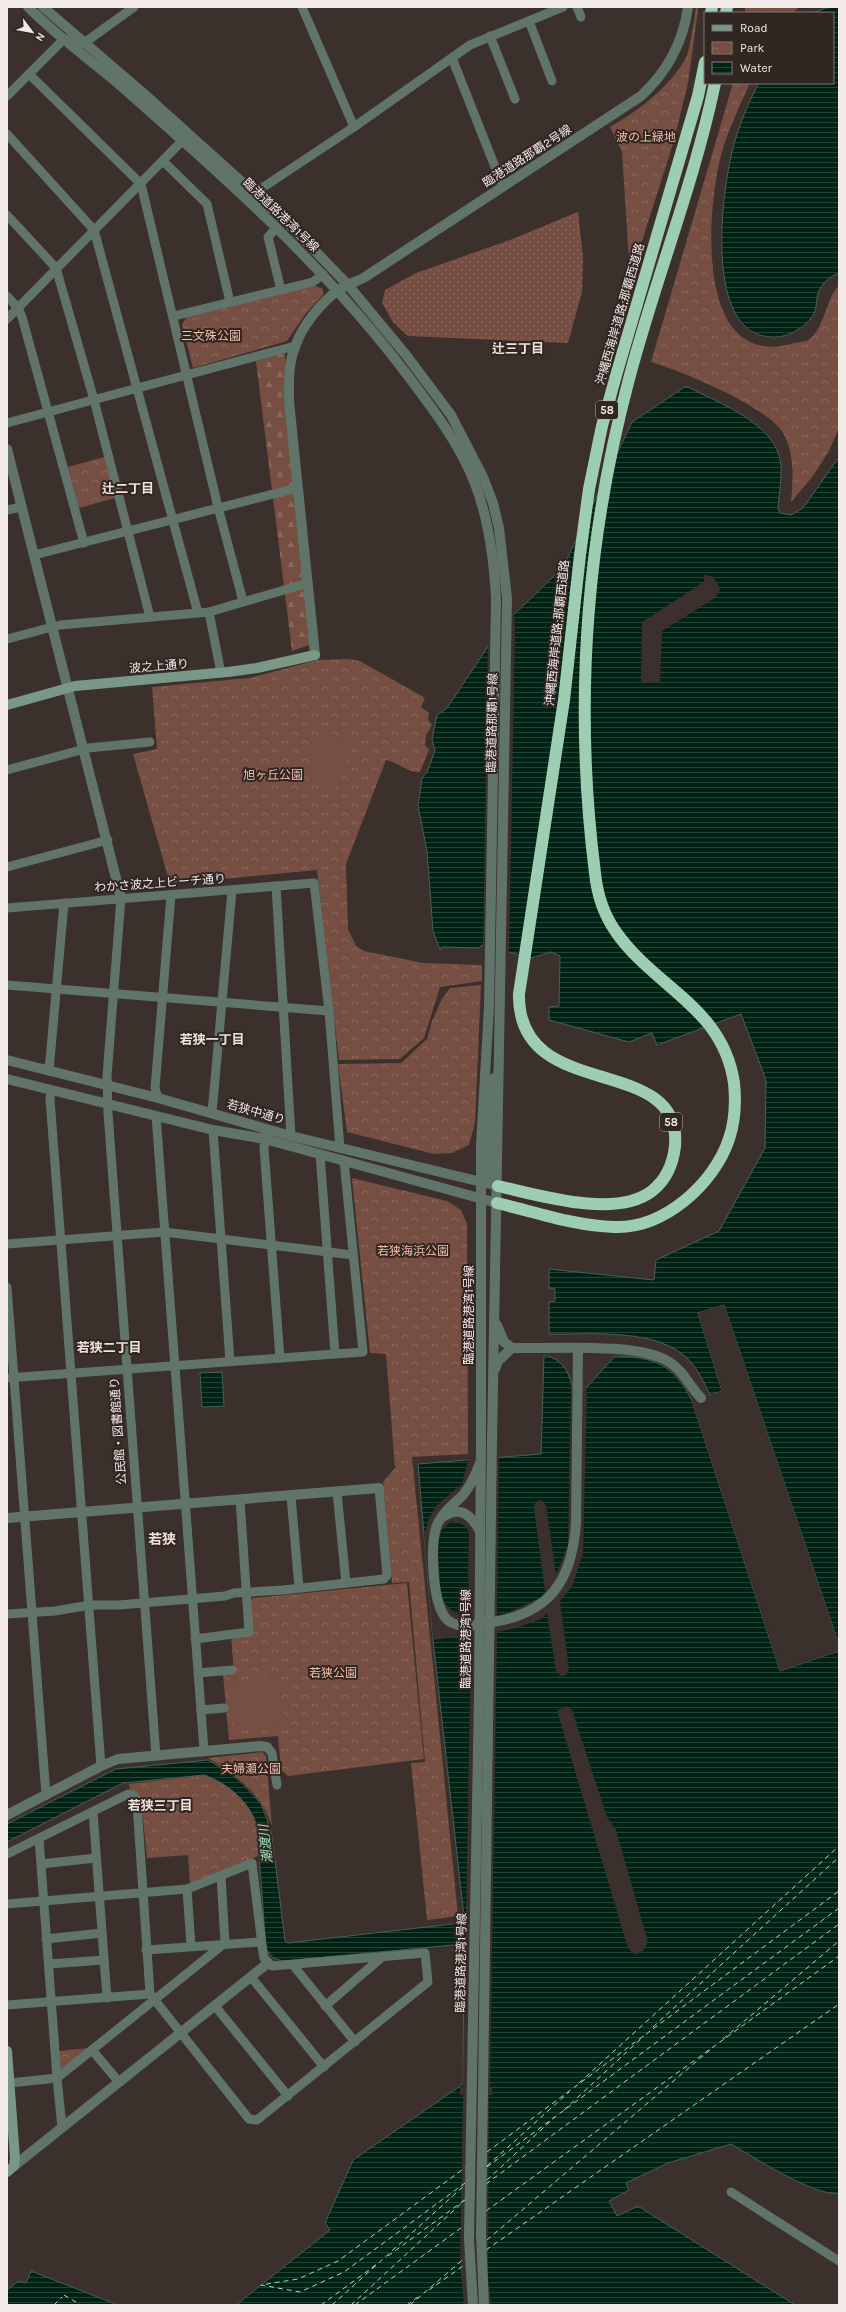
<svg xmlns="http://www.w3.org/2000/svg" width="846" height="2312" font-family="Karla,'Noto Sans JP',sans-serif">
<style>
.grass{fill:url(#grass-dots)}
.forest{fill:url(#forest-firs)}
.park{fill:url(#park-crowns)}
.garden{fill:#764f42}
.water{fill:url(#water-rules);stroke:#495f54}
.pier{fill:#3b302c;fill-rule:evenodd}
.lines{fill:none;stroke-linecap:round;stroke-linejoin:round}
.ferry{stroke:#99e3bd;stroke-width:1;stroke-dasharray:5 4;stroke-linecap:butt}
.minor{stroke:#617469;stroke-width:9}
.tertiary{stroke:#617469;stroke-width:10}
.secondary{stroke:#799887;stroke-width:10}
.motorway{stroke:#9dcdb3;stroke-width:12}
.tertiary-bridge{stroke:#617469;stroke-width:10}
.labels{text-anchor:middle;stroke-width:4;stroke-linejoin:round;paint-order:stroke}
.shield{fill:#312622;stroke:#b7afac;stroke-width:1}
.shield-label{font-size:11px;font-weight:bold;fill:#f1eae7}
.park-label{font-size:12px;fill:#f6bca8;stroke:#312622}
.street-label{font-size:12px;fill:#f1eae7;stroke:#312622}
.neighbourhood-label{font-size:13px;font-weight:bold;fill:#efe1dc;stroke:#312622}
.water-label{font-size:13px;font-style:italic;fill:#99e3bd;stroke:#312622}
.quarter-label{font-size:14px;font-weight:bold;fill:#efe1dc;stroke:#312622}
</style>
<defs>
<pattern id="grass-dots" width="8" height="8" patternUnits="userSpaceOnUse"><rect width="8" height="8" fill="#764f42"/><path d="M2 2h.1M6 6h.1" fill="none" stroke="#8a685d" stroke-width="1.8" stroke-linecap="round"/></pattern>
<pattern id="forest-firs" width="22" height="20" patternUnits="userSpaceOnUse"><rect width="22" height="20" fill="#764f42"/><path d="M5 1l3.5 6h-7zM16 11l3.5 6h-7z" fill="#8a685d"/></pattern>
<pattern id="park-crowns" width="20" height="18" patternUnits="userSpaceOnUse"><rect width="20" height="18" fill="#764f42"/><path d="M2 6a3 3 0 1 1 6 0M12 15a3 3 0 1 1 6 0" fill="none" stroke="#8a685d"/></pattern>
<pattern id="water-rules" width="6" height="5" patternUnits="userSpaceOnUse"><rect width="6" height="5" fill="#012315"/><path d="M0 2.5h6" fill="none" stroke="#264337"/></pattern>
</defs>
<rect width="100%" height="100%" fill="#3b302c"/>
<polygon class="grass" points="578,212 583,256 582,292 568,343 408,336 393,322 382,303 385,290 416,273 510,240"/>
<polygon class="forest" points="285,353 289,434 309,645 292,651 256,361"/>
<g class="park">
<path d="M696 7H698V10L688 83 673 144 633 269 629 261 622 152 610 127C637 112 674 84 687 55 690 48 695 16 696 7Z"/>
<polygon points="745,7 799,7 793,13 745,13"/>
<path d="M733 83H750C741 103 731 124 724 145 706 201 692 374 794 343 797 342 802 342 806 341 824 333 825 300 839 285V428L829 451 813 476 791 502C793 479 795 454 783 433 767 406 681 371 651 362Z"/>
<polygon points="313,285 323,289 323,295 306,313 287,341 193,368 182,324 188,315"/>
<polygon points="104,457 115,498 79,508 68,467"/>
<path d="M348 659 360 661 425 698 421 707 429 713 428 720 432 725 426 735 425 745 429 750 420 772C406 773 399 762 386 760L346 864 348 929 356 946 364 951 423 963 482 965V981L440 987 424 1038 400 1059 339 1060 317 870 170 884 133 754 157 749 152 687 249 678 318 660Z"/>
<polygon points="481,985 475,1122 469,1145 452,1153 434,1154 347,1132 338,1064 401,1063 427,1039 432,1021 442,999 450,988"/>
<polygon points="352,1178 447,1201 461,1210 467,1224 468,1454 412,1457 458,1916 427,1920 411,1763 425,1762 409,1582 392,1583 383,1482 395,1468 386,1354 370,1353"/>
<polygon points="407,1583 424,1759 288,1776 281,1770 278,1736 229,1740 223,1674 234,1673 231,1636 252,1633 250,1603 253,1598"/>
<path d="M262 1752 266 1756 272 1826C260 1792 238 1776 208 1758Z"/>
<path d="M206 1775C223 1781 245 1797 254 1815 259 1826 257 1844 258 1856L190 1884 188 1855 147 1858 141 1799 137 1793 130 1791 129 1784Z"/>
<polygon points="89,2048 61,2071 58,2051"/>
</g>
<g class="garden">
<polygon points="324,732 349,743 352,746 335,789 306,776 304,773 319,735"/>
<polygon points="279,1676 284,1725 234,1731 229,1682"/>
</g>
<g class="water">
<path d="M839 7V273C830 276 821 284 818 293 816 299 817 306 815 311 809 326 788 338 773 337 702 337 722 189 733 148 739 125 748 103 759 83H833V13H813L826 8Z"/>
<path d="M686 386C718 403 777 423 781 465 782 479 779 494 778 508L780 513 791 515 803 508 839 457V1645L724 1305 698 1313 722 1391 710 1395C704 1383 699 1371 690 1361 659 1327 591 1335 549 1334V1302L555 1301V1289L549 1288V1269L654 1280 656 1260 719 1231 765 1148 766 1080 741 1014 657 1045 652 1033 629 1042 549 1020V1007L559 1006 560 956 551 952 531 958 482 945 479 948 442 947 440 950 433 931 427 851 418 806 422 778 427 772 435 751 432 739 437 715 447 708 501 627 555 575 567 559 632 422Z"/>
<path d="M544 1355C561 1359 568 1369 572 1386L587 1387 615 1356C654 1357 674 1364 692 1401L780 1671 839 1651V2194C810 2194 757 2159 731 2144L668 2163 626 2183 629 2190 609 2201 617 2216 638 2206 795 2305H236L330 2230 325 2223 353 2160 463 2084 464 1944 283 1961 273 1958 266 1949 257 1827C251 1803 228 1783 204 1775L123 1783 7 1842V1824L116 1769 208 1760 227 1771 242 1783 261 1804 267 1819 272 1836 285 1941 288 1943 461 1923V1918L464 1917 433 1640 418 1464 541 1454Z"/>
<polygon points="222,1372 224,1406 202,1407 200,1373"/>
<polygon points="31,2271 118,2305 7,2305 7,2290 18,2281 26,2283"/>
</g>
<g class="pier">
<polygon points="704,575 711,576 718,583 720,590 715,598 662,631 660,683 641,683 642,622 704,582"/>
<polygon points="514,611 515,629 509,955 501,951 483,947 488,643 499,626"/>
<polygon points="724,1305 839,1645 839,1647 723,1307 700,1314 724,1391 710,1397 708,1396 722,1391 698,1313"/>
<path d="M571 1386 587 1387 583 1554 572 1586 560 1601 569 1669 566 1675 561 1676 556 1671 547 1613 541 1619 517 1628 497 1632 490 2087 492 2088V2095H489L488 2276 491 2305H464L460 2264 463 2095H460V2087H463L471 1635 433 1640 424 1535 430 1516 437 1505 462 1484 469 1457 499 1455 497 1615 505 1614 541 1597 545 1592 534 1508 535 1502 541 1500 546 1505 556 1575 568 1545ZM451 1521 462 1524 467 1528 469 1534 468 1575 471 1618 467 1619 450 1609 443 1600 440 1588 438 1542 442 1530Z"/>
<polygon points="694,1400 781,1669 839,1649 839,1651 780,1671 692,1401"/>
<polygon points="567,1706 572,1710 607,1817 616,1830 648,1942 643,1951 638,1954 634,1954 628,1948 558,1714 558,1710"/>
</g>
<g class="lines">
<g class="ferry">
<polyline points="653,2027 839,1857"/>
<polyline points="723,2039 839,1941"/>
<polyline points="579,2083 839,1846"/>
<polyline points="564,2110 644,2036"/>
<polyline points="487,2152 839,1891"/>
<polyline points="487,2166 569,2092"/>
<polyline points="487,2167 839,1908"/>
<polyline points="487,2180 555,2117"/>
<polyline points="465,2183 344,2272 300,2292 261,2285 298,2279 338,2261 466,2167"/>
<polyline points="486,2184 839,1924"/>
<polyline points="486,2211 839,1956"/>
<polyline points="487,2240 711,2049"/>
<polyline points="486,2250 839,2004"/>
<polyline points="388,2256 466,2199"/>
<polyline points="429,2290 466,2264"/>
<polyline points="64,2295 81,2305"/>
<polyline points="54,2305 62,2297"/>
<polyline points="321,2305 377,2264"/>
<polyline points="332,2305 465,2185"/>
<polyline points="351,2305 465,2200"/>
<polyline points="355,2305 465,2225"/>
<polyline points="407,2305 418,2297"/>
<polyline points="410,2305 466,2257"/>
</g>
<g class="minor">
<polyline points="302,7 354,127"/>
<polyline points="577,7 581,17"/>
<polyline points="529,21 552,81"/>
<polyline points="490,36 515,99"/>
<polyline points="452,58 503,187"/>
<polyline points="29,74 141,184 218,507 243,601"/>
<polyline points="7,96 64,39 84,43 134,7"/>
<polyline points="7,134 94,230 198,613"/>
<polyline points="164,162 207,204 230,302"/>
<polyline points="252,199 262,188 354,127 470,45 563,7"/>
<polyline points="7,215 56,268 94,400 150,617"/>
<polyline points="277,227 268,237 281,290"/>
<polyline points="7,296 18,308 22,317 84,543"/>
<polyline points="174,316 313,282 323,274"/>
<polyline points="7,319 182,141"/>
<polyline points="7,423 295,346"/>
<polyline points="7,510 21,507"/>
<polyline points="34,555 297,488"/>
<polyline points="209,612 221,673"/>
<polyline points="7,639 60,625 209,612 308,583"/>
<polyline points="7,770 88,748 150,742"/>
<polyline points="7,867 108,840"/>
<polyline points="276,886 291,1136"/>
<polyline points="121,898 107,1076 108,1113 156,1756"/>
<polyline points="7,908 314,883 329,1011 340,1148"/>
<polyline points="7,985 329,1011"/>
<polyline points="49,1071 64,903"/>
<polyline points="51,1091 50,1099 101,1766"/>
<polyline points="158,1098 155,1088 171,895"/>
<polyline points="212,1113 232,890"/>
<polyline points="156,1116 204,1750"/>
<polyline points="213,1130 230,1361"/>
<polyline points="266,1133 264,1148 280,1358"/>
<polyline points="320,1154 335,1354"/>
<polyline points="7,1244 164,1232 353,1255"/>
<polyline points="7,1287 46,1795"/>
<polyline points="7,1378 363,1352 344,1161"/>
<polyline points="337,1492 346,1583"/>
<polyline points="291,1496 299,1588"/>
<polyline points="7,1614 55,1611 90,1605 119,1605 225,1596 234,1593 283,1590 384,1579 387,1575 379,1488"/>
<polyline points="195,1639 249,1632 240,1500"/>
<polyline points="198,1673 232,1670"/>
<polyline points="201,1710 224,1708"/>
<polyline points="267,1747 272,1753 277,1785"/>
<polyline points="93,1812 107,1998"/>
<polyline points="39,1838 57,2078 62,2127"/>
<polyline points="7,1854 128,1794 135,1796 137,1804 150,1994 249,2119 257,2120 428,1982 425,1953 272,1966 264,1958 263,1953 252,1863 187,1889 7,1904"/>
<polyline points="41,1864 96,1858"/>
<polyline points="187,1889 191,1946"/>
<polyline points="46,1939 102,1933"/>
<polyline points="146,1950 261,1942"/>
<polyline points="49,1964 104,1960"/>
<polyline points="293,1965 355,2042"/>
<polyline points="251,1977 324,2067"/>
<polyline points="7,2005 150,1994"/>
<polyline points="215,2006 288,2096"/>
<polyline points="325,2006 382,1957"/>
<polyline points="92,2050 119,2082"/>
<polyline points="10,2083 57,2078 225,1943 221,1876"/>
<polyline points="731,2192 839,2261"/>
</g>
<g class="tertiary">
<path d="M28 7C55 34 85 56 114 80 219 172 324 264 408 376 433 409 458 442 474 481 489 519 494 558 496 599L489 1007 481 1145V1441"/>
<polyline points="43,7 142,92 295,230 348,285 406,355 451,415 483,477 493,503 499,528 507,598 492,1441"/>
<polyline points="7,449 121,898"/>
<path d="M315 655 289 401C289 383 288 364 295 347 302 326 320 304 337 291 345 285 356 282 365 277L641 96C667 72 683 43 688 7"/>
<polyline points="7,1060 158,1098 291,1136 498,1186"/>
<polyline points="7,1079 213,1130 265,1139 497,1203"/>
<polyline points="487,1181 489,1126 494,1078"/>
<path d="M497 1325 504 1342 512 1348C550 1349 639 1342 669 1362 684 1371 689 1386 701 1398"/>
<polyline points="495,1369 498,1361 512,1348"/>
<path d="M480 1463C476 1474 471 1485 463 1495 453 1505 441 1513 436 1528 430 1545 432 1610 449 1621 460 1629 475 1625 487 1623 548 1615 572 1583 576 1523L578 1349"/>
<path d="M443 1517C460 1505 471 1515 480 1531"/>
<polyline points="7,1518 379,1488"/>
<polyline points="7,1815 101,1766 118,1759 260,1746 267,1747"/>
<polyline points="14,2166 268,1963"/>
<polyline points="481,2234 484,2305"/>
<polyline points="469,2239 473,2305"/>
</g>
<g class="secondary">
<polyline points="7,705 75,686 228,672 257,668 315,655"/>
<polyline points="7,2051 15,2158 14,2166 7,2172"/>
</g>
<g class="motorway">
<polyline points="711,13 712,7"/>
<polyline points="726,13 727,7"/>
<path d="M498 1186C538 1195 616 1219 652 1191 666 1180 673 1164 675 1146 683 1051 517 1105 519 994L564 700 580 555 589 489 602 426 617 372 698 96 705 62"/>
<path d="M497 1203C535 1212 575 1226 614 1227 664 1229 714 1184 729 1139 735 1121 736 1102 734 1083 723 1007 655 988 616 932 604 915 597 893 595 873 574 708 586 540 629 379 655 280 694 184 715 83"/>
</g>
<g class="tertiary-bridge">
<polyline points="481,2234 492,1441"/>
<polyline points="469,2239 479,1695 481,1441"/>
</g>
</g>
<g class="labels">
<g class="shield">
<rect x="596" y="401" width="22" height="18" rx="3"/>
<rect x="660" y="1113" width="22" height="18" rx="3"/>
</g>
<g class="shield-label">
<text x="607" y="414">58</text>
<text x="671" y="1126">58</text>
</g>
<g class="park-label">
<text x="646" y="141">波の上緑地</text>
<text x="211" y="340">三文殊公園</text>
<text x="273" y="779">旭ヶ丘公園</text>
<text x="413" y="1255">若狭海浜公園</text>
<text x="333" y="1677">若狭公園</text>
<text x="251" y="1773">夫婦瀬公園</text>
</g>
<g class="street-label">
<text transform="translate(527 156) rotate(-33)" y="4">臨港道路那覇2号線</text>
<text transform="translate(281 215) rotate(44)" y="4">臨港道路港湾1号線</text>
<text transform="translate(620 314) rotate(-74)" y="4">沖縄西海岸道路;那覇西道路</text>
<text transform="translate(557 633) rotate(-84)" y="4">沖縄西海岸道路;那覇西道路</text>
<text transform="translate(159 666) rotate(-5)" y="4">波之上通り</text>
<text transform="translate(492 723) rotate(-89)" y="4">臨港道路那覇1号線</text>
<text transform="translate(160 883) rotate(-4)" y="4">わかさ波之上ビーチ通り</text>
<text transform="translate(256 1112) rotate(16)" y="4">若狭中通り</text>
<text transform="translate(469 1315) rotate(-90)" y="4">臨港道路港湾1号線</text>
<text transform="translate(118 1431) rotate(-94)" y="4">公民館・図書館通り</text>
<text transform="translate(466 1639) rotate(-90)" y="4">臨港道路港湾1号線</text>
<text transform="translate(461 1963) rotate(-89)" y="4">臨港道路港湾1号線</text>
</g>
<g class="neighbourhood-label">
<text x="518" y="353">辻三丁目</text>
<text x="128" y="493">辻二丁目</text>
<text x="212" y="1044">若狭一丁目</text>
<text x="109" y="1352">若狭二丁目</text>
<text x="160" y="1810">若狭三丁目</text>
</g>
<g class="water-label">
<text transform="translate(265 1844) rotate(-97)" y="5">潮渡川</text>
</g>
<g class="quarter-label">
<text x="162" y="1544">若狭</text>
</g>
</g>
<rect width="846" height="2312" fill="none" stroke="#f1eae7" stroke-width="16"/>
<rect x="704" y="12" width="130" height="72" fill="#312622" stroke="#7e7471"/>
<rect x="712" y="25" width="20" height="6" fill="#799887" stroke="#7e7471"/>
<text x="740" y="32" font-size="12" fill="#f1eae7">Road</text>
<rect x="712" y="42" width="20" height="12" fill="url(#park-crowns)" stroke="#7e7471"/>
<text x="740" y="52" font-size="12" fill="#f1eae7">Park</text>
<rect x="712" y="62" width="20" height="12" fill="url(#water-rules)" stroke="#7e7471"/>
<text x="740" y="72" font-size="12" fill="#f1eae7">Water</text>
<g transform="translate(32 32) rotate(122)" stroke="#312622" stroke-width="3" paint-order="stroke">
<path d="M0-3L7 15L0 10L-7 15Z" fill="#f1eae7"/>
<text y="-6" font-size="11" font-weight="bold" text-anchor="middle" fill="#f1eae7">N</text>
</g>
</svg>
